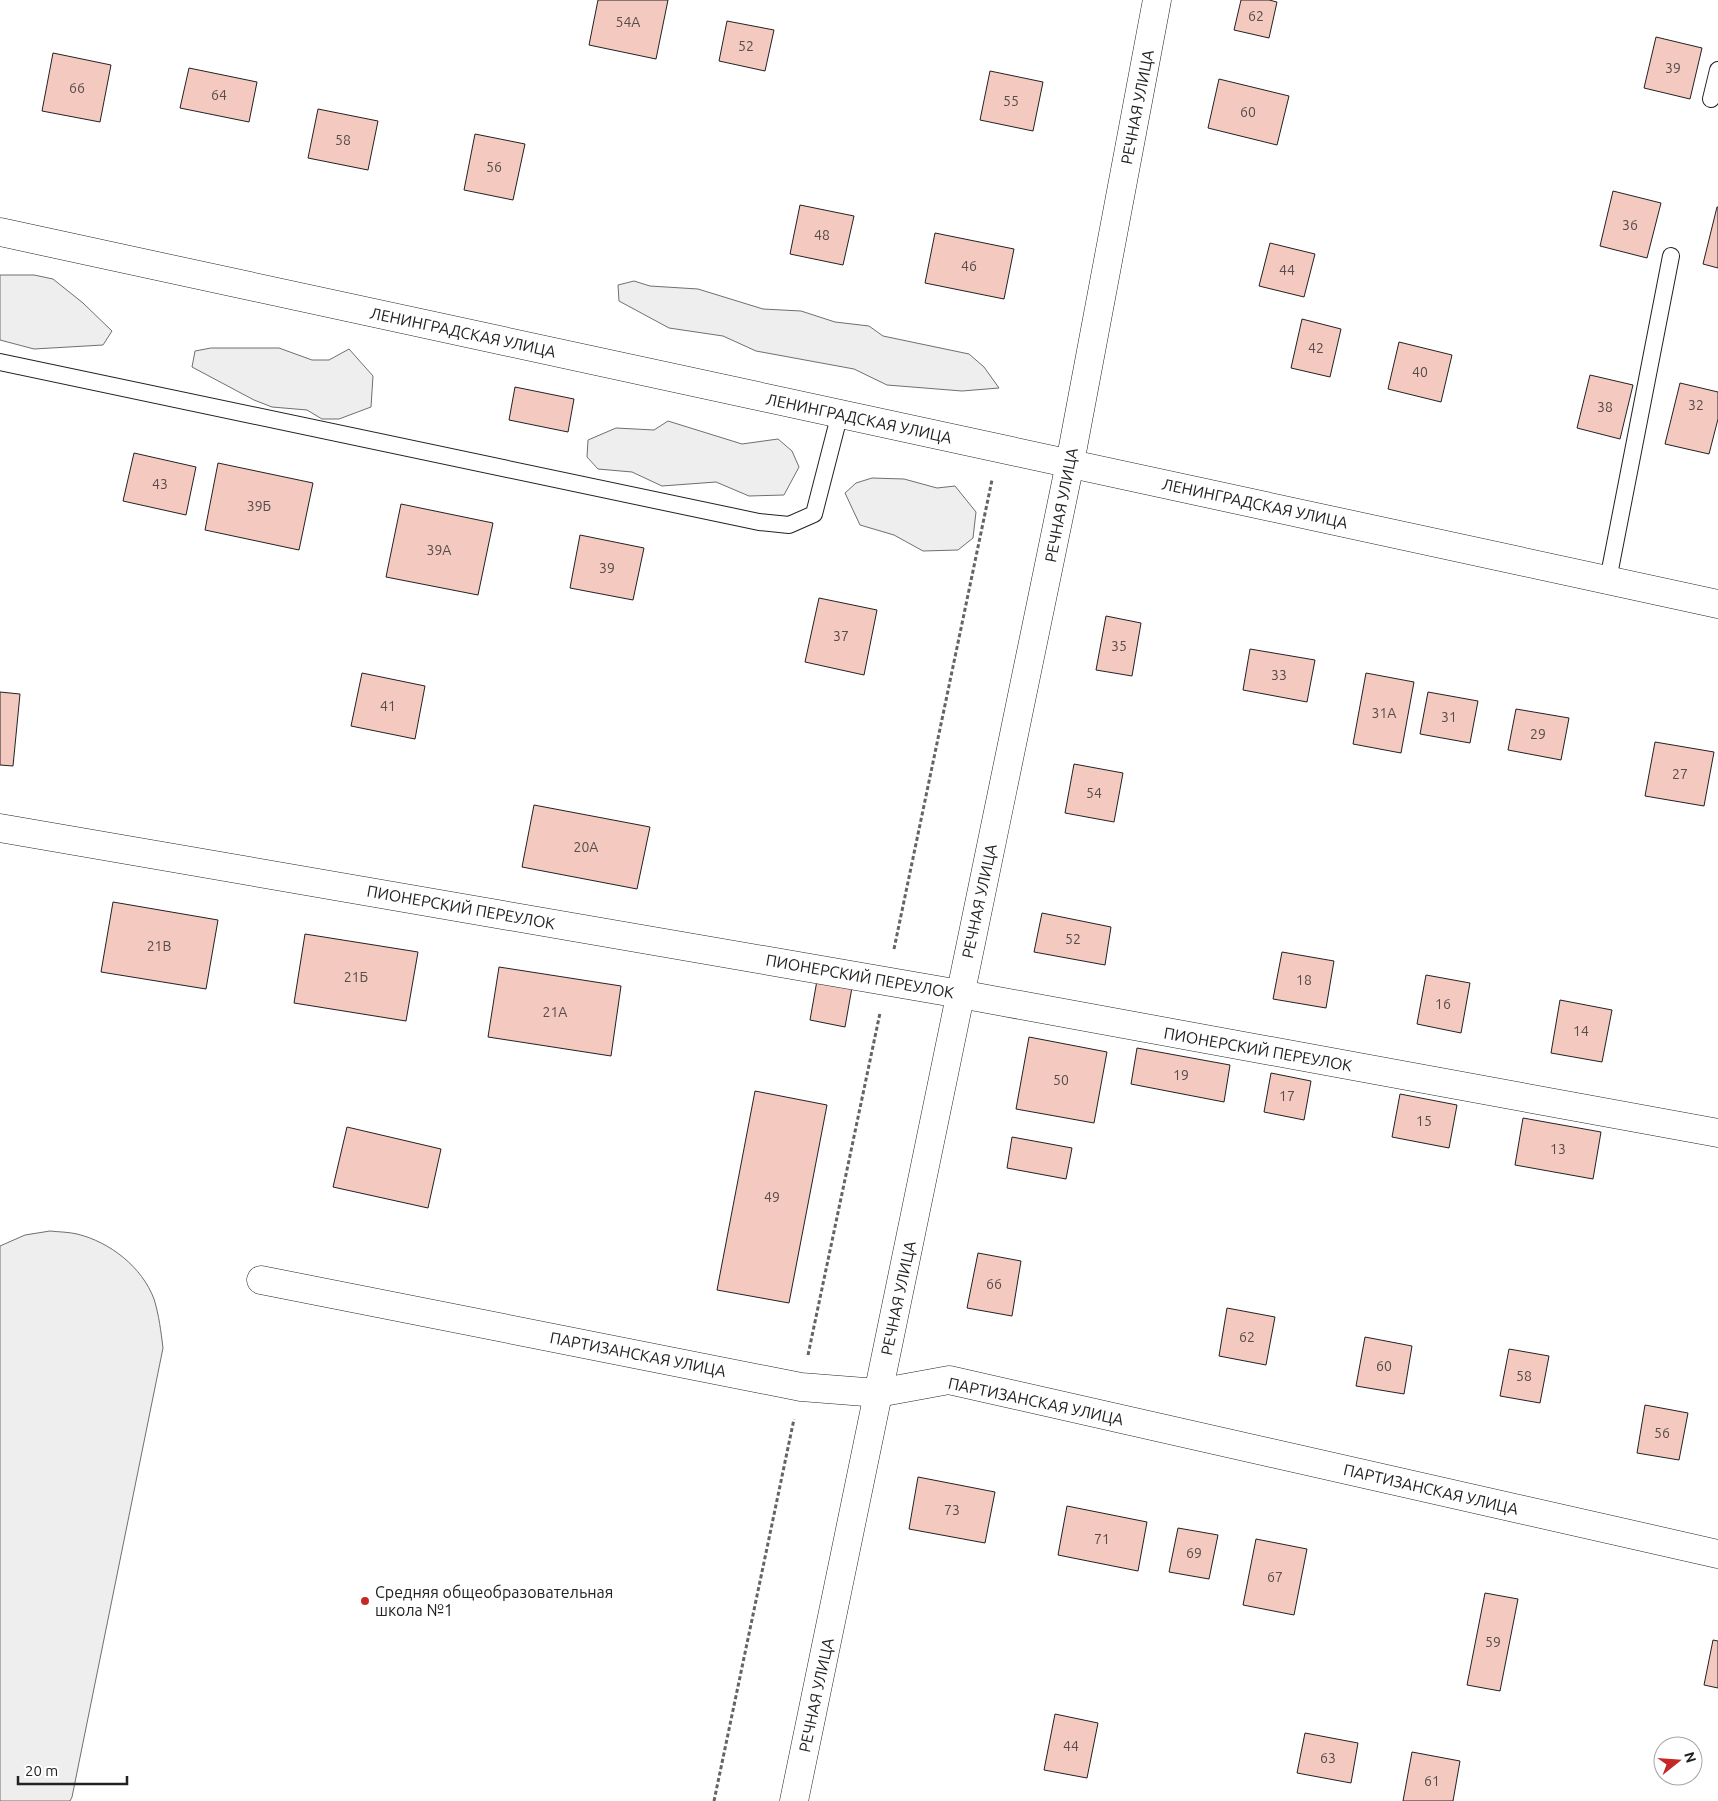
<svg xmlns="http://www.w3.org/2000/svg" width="1718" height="1801" font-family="Ubuntu,sans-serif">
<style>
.green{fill:#eee;stroke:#6f6f6f}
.building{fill:#f3c9c0;stroke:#222}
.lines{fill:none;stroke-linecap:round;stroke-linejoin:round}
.lane-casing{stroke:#222;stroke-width:18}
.street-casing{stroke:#222;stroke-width:29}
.secondary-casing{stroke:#222;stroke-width:29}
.path{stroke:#646464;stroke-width:3;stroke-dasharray:4 2.5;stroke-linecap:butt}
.lane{stroke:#fff;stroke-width:16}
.street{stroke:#fff;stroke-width:28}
.secondary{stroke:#fff;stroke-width:28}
.poi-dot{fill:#c62828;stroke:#fff;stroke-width:2}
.labels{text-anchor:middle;stroke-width:4;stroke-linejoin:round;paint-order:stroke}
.number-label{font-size:14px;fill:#564c4a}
.street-label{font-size:16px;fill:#222;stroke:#fff}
.poi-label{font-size:16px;fill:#222;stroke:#fff;text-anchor:start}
</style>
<rect width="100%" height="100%" fill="#fff"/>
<g class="green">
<polygon points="0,275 34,275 53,279 83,303 112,331 103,345 34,349 0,340"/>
<polygon points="634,281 650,286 698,289 763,309 801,311 835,322 869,326 883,336 969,354 984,367 999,388 962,391 887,385 854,369 756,351 723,336 669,328 619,301 618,285"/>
<polygon points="211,348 279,348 312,360 329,360 349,349 373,376 371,407 339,419 322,419 307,410 272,407 254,400 192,367 195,351"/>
<polygon points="668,421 742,444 778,439 792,451 799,467 784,495 749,496 716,482 662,486 632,472 598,469 587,457 588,440 616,428 654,430"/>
<polygon points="872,478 904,479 937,488 955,486 976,512 973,538 958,550 923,551 894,535 860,525 845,493 856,483"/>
<path d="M50 1231C59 1232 69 1232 77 1234 110 1242 142 1267 154 1299 159 1315 161 1332 163 1348L72 1797 70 1801H0V1246L25 1235Z"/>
</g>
<g class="building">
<polygon points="598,0 668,0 656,59 589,45"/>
<polygon points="1241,0 1269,0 1277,2 1269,38 1234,30"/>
<polygon points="727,21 774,30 765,71 719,61"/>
<polygon points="1656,37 1702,48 1690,99 1644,88"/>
<polygon points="53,53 111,65 100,122 42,111"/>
<polygon points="189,68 257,82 249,122 180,108"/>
<polygon points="990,71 1043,82 1033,131 980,120"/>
<polygon points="1219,79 1289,96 1277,145 1208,128"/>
<polygon points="318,109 378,121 368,170 308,158"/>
<polygon points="475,134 525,144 513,200 464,190"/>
<polygon points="1613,191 1661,203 1647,258 1600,246"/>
<polygon points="800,205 854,216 843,265 790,254"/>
<polygon points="1717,207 1718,207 1718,268 1703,264"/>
<polygon points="935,233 1014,249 1004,299 925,283"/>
<polygon points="1270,243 1315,254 1304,297 1259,286"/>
<polygon points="1302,319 1341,329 1330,377 1291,368"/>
<polygon points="1399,342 1452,355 1441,402 1388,389"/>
<polygon points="1590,375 1633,385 1620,439 1577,428"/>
<polygon points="1680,383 1718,392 1718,419 1709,454 1665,444"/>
<polygon points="515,387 574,399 568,432 509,420"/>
<polygon points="134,453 196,467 186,515 123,501"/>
<polygon points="218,463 313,483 299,550 205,530"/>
<polygon points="401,504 493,523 478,595 386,577"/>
<polygon points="580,535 644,548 633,600 570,588"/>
<polygon points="819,598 877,610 864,675 805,662"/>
<polygon points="1106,616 1141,623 1132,676 1096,670"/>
<polygon points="1250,649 1315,660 1307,702 1243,690"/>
<polygon points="362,673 425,686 415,739 351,726"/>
<polygon points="1366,673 1414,682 1401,753 1353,744"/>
<polygon points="0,692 20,694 13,766 0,765"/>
<polygon points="1428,692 1478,701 1470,743 1420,734"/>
<polygon points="1516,709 1569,718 1561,760 1508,750"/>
<polygon points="1655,742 1714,752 1704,806 1645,796"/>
<polygon points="1074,764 1123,773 1114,822 1065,813"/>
<polygon points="534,805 650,827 637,889 522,867"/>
<polygon points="113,902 218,920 206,989 101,972"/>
<polygon points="1042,913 1111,927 1105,965 1034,952"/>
<polygon points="305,934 418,952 406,1021 294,1003"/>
<polygon points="1282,952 1334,961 1326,1008 1273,999"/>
<polygon points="499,967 621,986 611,1056 488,1037"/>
<polygon points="819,969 854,976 845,1027 810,1020"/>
<polygon points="1426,975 1470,983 1461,1033 1417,1024"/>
<polygon points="1560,1000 1612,1010 1602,1062 1551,1053"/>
<polygon points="1029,1037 1107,1052 1094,1123 1016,1109"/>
<polygon points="1137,1048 1230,1065 1224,1102 1131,1084"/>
<polygon points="1271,1073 1311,1081 1304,1120 1264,1112"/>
<polygon points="755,1091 827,1105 789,1303 717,1290"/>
<polygon points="1400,1094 1457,1105 1449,1148 1392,1137"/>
<polygon points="1523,1118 1601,1132 1593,1179 1515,1165"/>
<polygon points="347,1127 441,1149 428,1208 333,1187"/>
<polygon points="1012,1137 1072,1148 1066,1179 1007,1168"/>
<polygon points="978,1253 1021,1261 1012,1316 967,1308"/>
<polygon points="1227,1308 1275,1317 1266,1365 1219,1356"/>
<polygon points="1365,1337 1412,1346 1404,1394 1356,1386"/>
<polygon points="1509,1349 1549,1356 1540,1403 1500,1396"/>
<polygon points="1645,1405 1688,1413 1679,1460 1637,1453"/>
<polygon points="918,1477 995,1492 985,1543 909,1529"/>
<polygon points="1067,1506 1147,1522 1138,1571 1058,1555"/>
<polygon points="1178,1528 1218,1535 1209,1579 1169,1572"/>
<polygon points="1256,1539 1307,1549 1294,1615 1243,1605"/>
<polygon points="1485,1593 1518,1599 1500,1691 1467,1685"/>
<polygon points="1713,1640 1718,1641 1718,1688 1704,1685"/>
<polygon points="1055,1714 1098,1723 1087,1778 1044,1770"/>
<polygon points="1305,1733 1358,1743 1351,1783 1297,1773"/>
<polygon points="1412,1752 1460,1761 1453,1801 1403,1801"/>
</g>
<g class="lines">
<g class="lane-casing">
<g id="lane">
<polyline points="1711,99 1718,70"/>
<polyline points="0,362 759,522 789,525 814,514 840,413"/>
<polyline points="1608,580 1671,256"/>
</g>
</g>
<g class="street-casing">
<g id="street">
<polyline points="0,828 960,994 1718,1133"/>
<polyline points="261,1280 801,1387 878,1393 949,1380 1718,1554"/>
<polyline points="794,1801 1070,463 1157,0"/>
</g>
</g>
<g class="secondary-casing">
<polyline id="secondary" points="0,232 1718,604"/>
</g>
<g class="path">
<polyline points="894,949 992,480"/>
<polyline points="808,1355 880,1013"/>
<polyline points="714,1801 794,1419"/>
</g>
<use href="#lane" class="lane"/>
<use href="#street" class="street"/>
<use href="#secondary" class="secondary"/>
</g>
<circle class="poi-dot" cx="365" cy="1601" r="5"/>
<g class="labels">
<g class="number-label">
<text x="1256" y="21">62</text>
<text x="628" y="27">54А</text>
<text x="746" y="51">52</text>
<text x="1673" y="73">39</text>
<text x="77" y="93">66</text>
<text x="219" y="100">64</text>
<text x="1011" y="106">55</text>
<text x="1248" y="117">60</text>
<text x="343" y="145">58</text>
<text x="494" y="172">56</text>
<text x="1630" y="230">36</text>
<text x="822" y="240">48</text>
<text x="969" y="271">46</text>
<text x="1287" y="275">44</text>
<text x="1316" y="353">42</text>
<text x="1420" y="377">40</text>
<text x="1696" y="410">32</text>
<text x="1605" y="412">38</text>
<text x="160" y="489">43</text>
<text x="259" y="511">39Б</text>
<text x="439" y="555">39А</text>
<text x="607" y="573">39</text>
<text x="841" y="641">37</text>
<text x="1119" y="651">35</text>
<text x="1279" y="680">33</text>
<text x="388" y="711">41</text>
<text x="1384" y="718">31А</text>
<text x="1449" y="722">31</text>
<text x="1538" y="739">29</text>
<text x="1680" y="779">27</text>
<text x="1094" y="798">54</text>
<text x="586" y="852">20А</text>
<text x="1073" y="944">52</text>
<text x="159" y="951">21В</text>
<text x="356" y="982">21Б</text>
<text x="1304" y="985">18</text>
<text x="1443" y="1009">16</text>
<text x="555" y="1017">21А</text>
<text x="1581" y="1036">14</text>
<text x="1181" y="1080">19</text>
<text x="1061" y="1085">50</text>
<text x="1287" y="1101">17</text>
<text x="1424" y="1126">15</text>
<text x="1558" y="1154">13</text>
<text x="772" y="1202">49</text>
<text x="994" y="1289">66</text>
<text x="1247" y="1342">62</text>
<text x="1384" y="1371">60</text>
<text x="1524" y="1381">58</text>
<text x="1662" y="1438">56</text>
<text x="952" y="1515">73</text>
<text x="1102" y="1544">71</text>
<text x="1194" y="1558">69</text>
<text x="1275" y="1582">67</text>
<text x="1493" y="1647">59</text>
<text x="1071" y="1751">44</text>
<text x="1328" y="1763">63</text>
<text x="1432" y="1786">61</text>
</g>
<g class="street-label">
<text transform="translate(1137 107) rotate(-79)" y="6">РЕЧНАЯ УЛИЦА</text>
<text transform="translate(463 332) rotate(12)" y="6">ЛЕНИНГРАДСКАЯ УЛИЦА</text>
<text transform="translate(859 418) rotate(12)" y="6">ЛЕНИНГРАДСКАЯ УЛИЦА</text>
<text transform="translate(1255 503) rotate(12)" y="6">ЛЕНИНГРАДСКАЯ УЛИЦА</text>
<text transform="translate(1061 505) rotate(-79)" y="6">РЕЧНАЯ УЛИЦА</text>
<text transform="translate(979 901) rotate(-78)" y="6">РЕЧНАЯ УЛИЦА</text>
<text transform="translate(461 907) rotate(10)" y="6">ПИОНЕРСКИЙ ПЕРЕУЛОК</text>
<text transform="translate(860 976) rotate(10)" y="6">ПИОНЕРСКИЙ ПЕРЕУЛОК</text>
<text transform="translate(1258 1049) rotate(10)" y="6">ПИОНЕРСКИЙ ПЕРЕУЛОК</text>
<text transform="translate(898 1298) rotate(-78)" y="6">РЕЧНАЯ УЛИЦА</text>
<text transform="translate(638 1354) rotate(11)" y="6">ПАРТИЗАНСКАЯ УЛИЦА</text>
<text transform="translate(1036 1401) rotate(12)" y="6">ПАРТИЗАНСКАЯ УЛИЦА</text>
<text transform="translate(1431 1489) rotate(13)" y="6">ПАРТИЗАНСКАЯ УЛИЦА</text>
<text transform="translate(816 1695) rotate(-78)" y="6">РЕЧНАЯ УЛИЦА</text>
</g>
<g class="poi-label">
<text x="375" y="1598">Средняя общеобразовательная<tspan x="375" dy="18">школа №1</tspan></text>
</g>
</g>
<g transform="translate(1678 1761) rotate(73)"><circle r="24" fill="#ffffff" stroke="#a7a7a7"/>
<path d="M0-4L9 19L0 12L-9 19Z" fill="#c62828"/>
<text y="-8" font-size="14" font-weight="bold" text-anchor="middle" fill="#222222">N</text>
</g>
<path d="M18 1776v8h109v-8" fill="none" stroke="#222222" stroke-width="2.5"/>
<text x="25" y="1776" font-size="15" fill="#222222" stroke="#ffffff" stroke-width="4" paint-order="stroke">20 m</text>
</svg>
